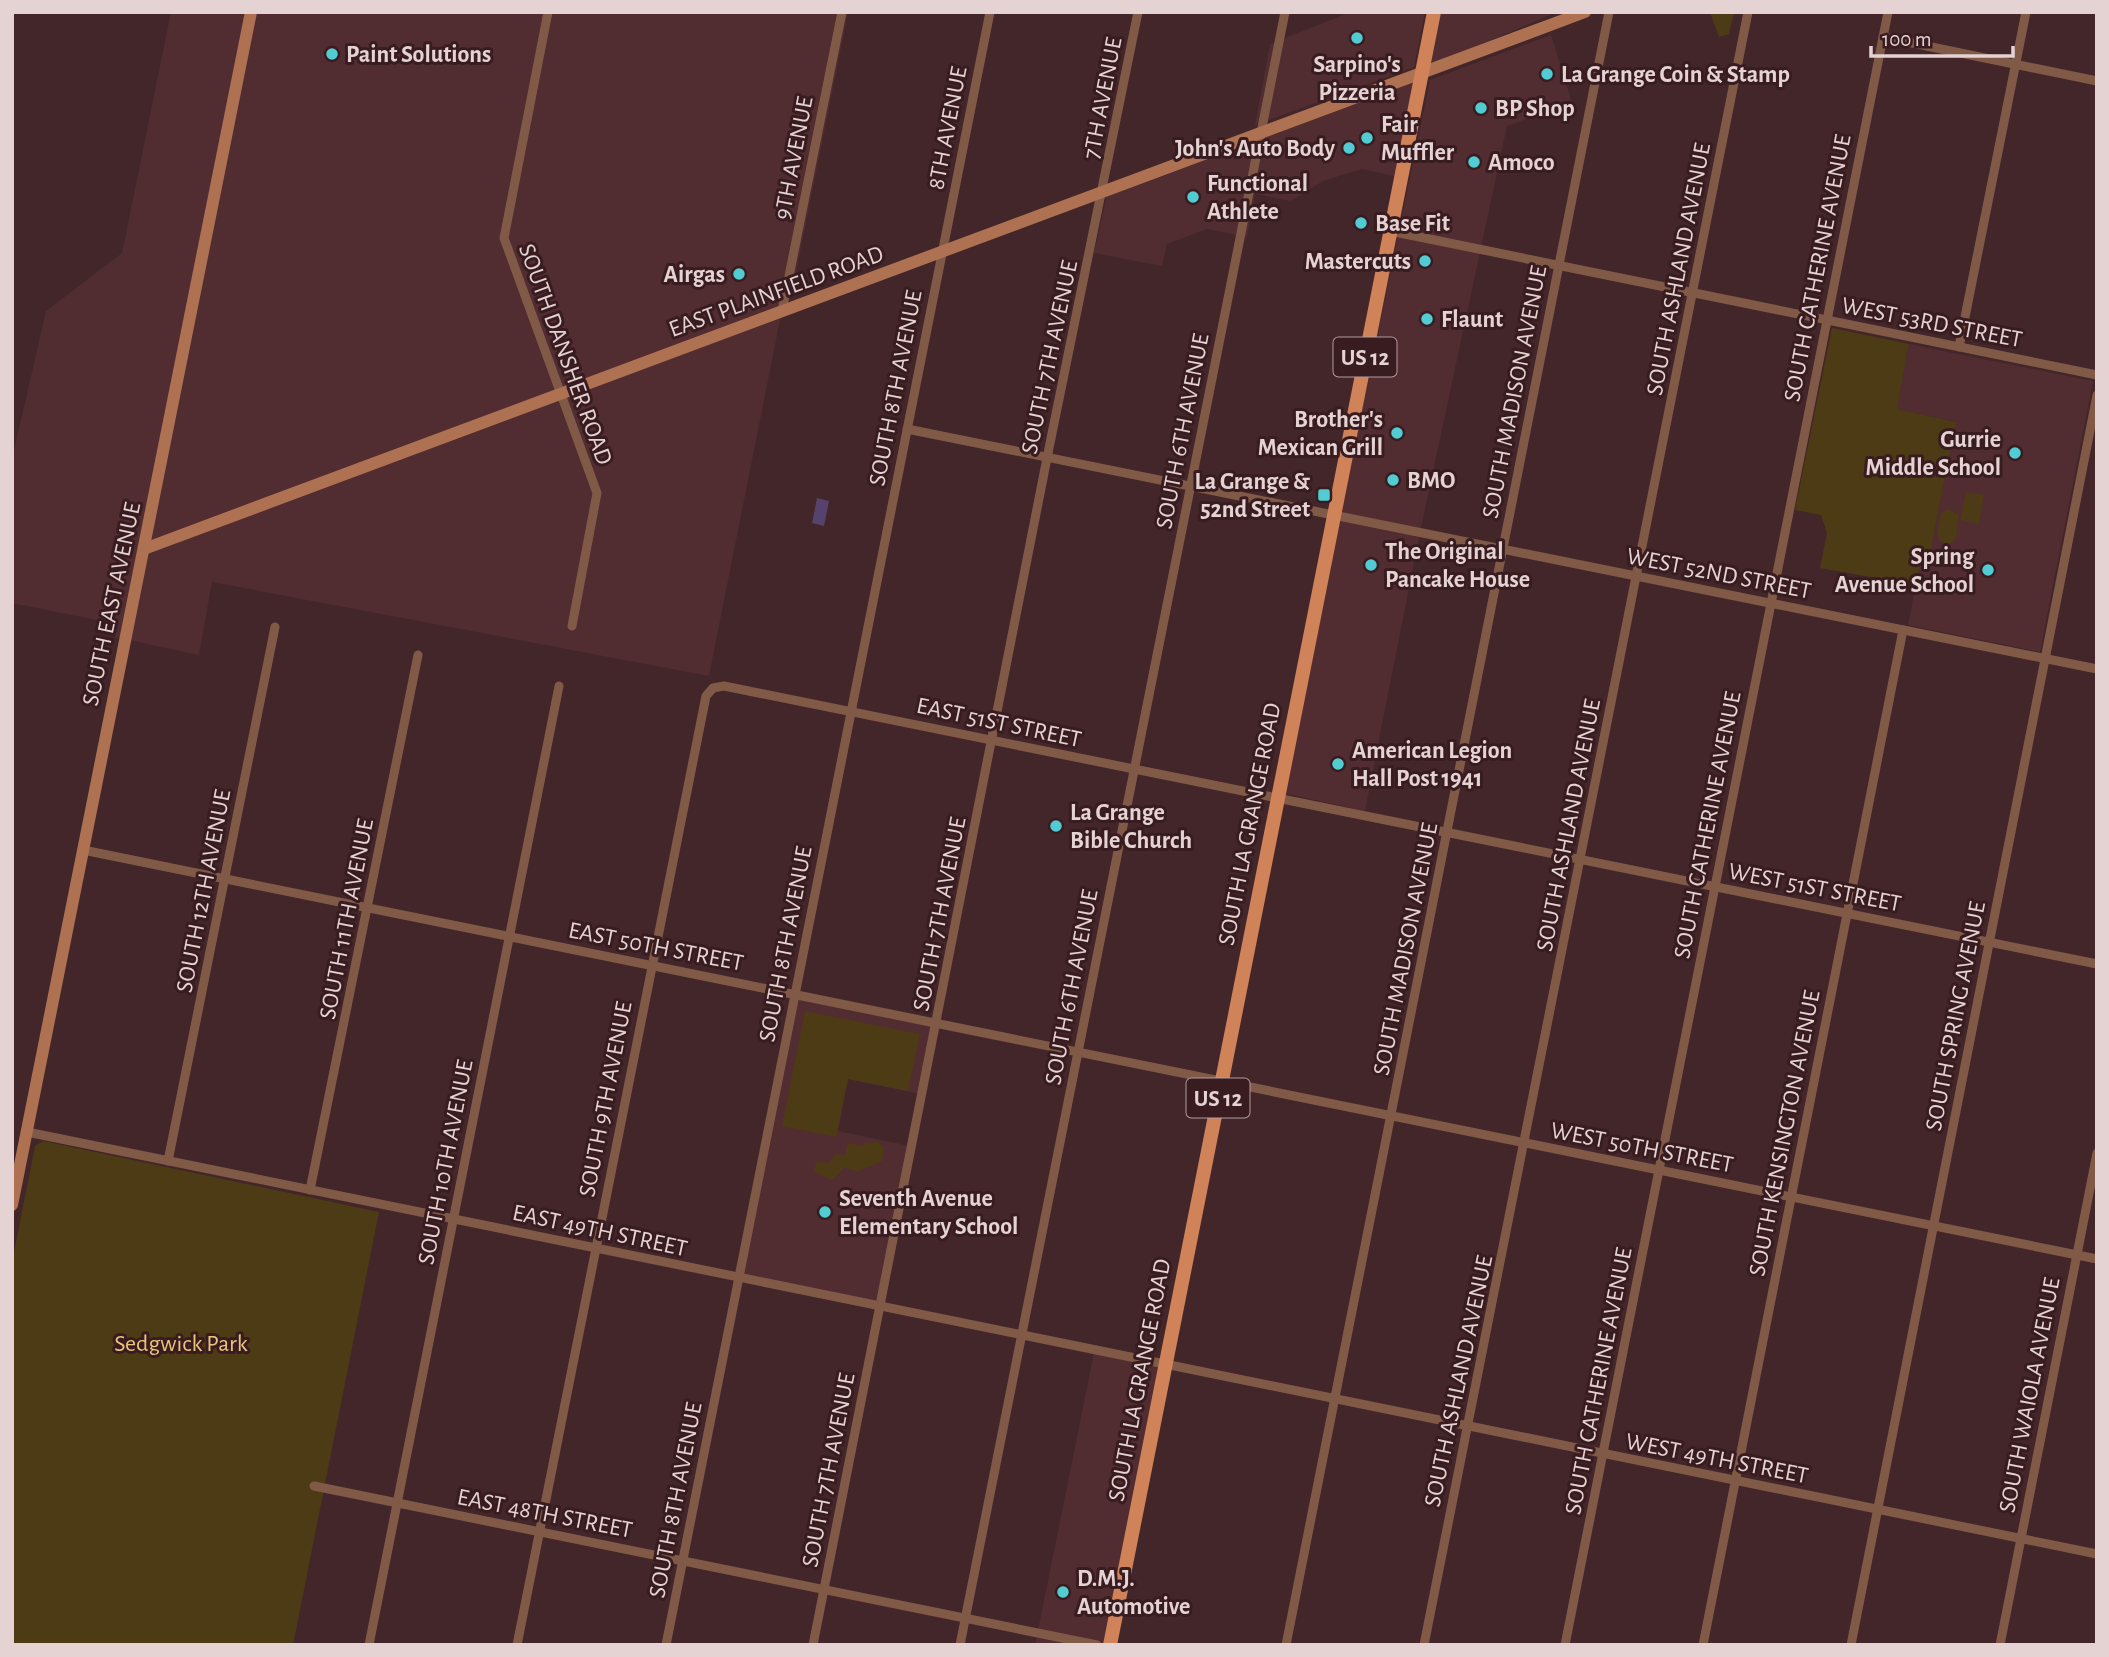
<svg xmlns="http://www.w3.org/2000/svg" width="2109" height="1657" font-family="'Alegreya Sans',sans-serif">
<style>
.built{fill:#512d31}
.green{fill:#4d3b16}
.water{fill:#56436d}
.lines{fill:none;stroke-linecap:round;stroke-linejoin:round}
.street{stroke:#815a47;stroke-width:9}
.secondary{stroke:#ae7151;stroke-width:12}
.primary{stroke:#d08259;stroke-width:14}
.poi-dot{fill:#51ccd3;stroke:#381c1f;stroke-width:2.5}
.labels{text-anchor:middle;stroke-width:6;stroke-linejoin:round;paint-order:stroke}
.shield{fill:#381c1f;stroke:#b19b9d;stroke-width:2}
.shield-label{font-size:23px;font-weight:bold;fill:#e5d2d3}
.poi-label{font-size:24px;font-weight:bold;fill:#e5d2d3;stroke:#381c1f;text-anchor:start}
.street-label{font-size:24px;fill:#e5d2d3;stroke:#381c1f}
.park-label{font-size:24px;fill:#ebc47b;stroke:#381c1f}
</style>
<rect width="100%" height="100%" fill="#422629"/>
<g class="built">
<polygon points="171,12 848,12 794,282 780,320 709,676 212,582 199,655 115,637 116,624 12,603 12,459 46,311 122,253"/>
<polygon points="1351,12 1425,12 1414,67 1255,125 1270,44"/>
<polygon points="1437,12 1557,12 1425,68"/>
<polygon points="1551,35 1572,102 1507,126 1420,532 1365,811 1283,793 1430,80"/>
<polygon points="1418,77 1399,177 1362,169 1323,181 1291,201 1255,194 1247,237 1207,229 1167,244 1162,266 1094,253 1107,195"/>
<polygon points="1909,344 2093,381 2040,652 1908,625 1922,552 1930,553 1956,422 1897,409"/>
<polygon points="797,996 935,1024 920,1094 848,1079 838,1131 910,1146 877,1305 740,1277"/>
<polygon points="1094,1353 1161,1367 1105,1645 1035,1645"/>
</g>
<g class="green">
<polygon points="1710,12 1734,12 1729,34 1719,37"/>
<polygon points="1832,328 1909,344 1897,409 1956,422 1930,554 1922,553 1916,585 1820,568 1827,533 1821,515 1795,510"/>
<polygon points="1966,492 1984,495 1979,524 1960,520"/>
<polygon points="1948,509 1959,515 1956,539 1950,544 1941,542 1937,535 1941,514"/>
<polygon points="805,1011 920,1034 908,1091 848,1079 836,1137 782,1126"/>
<polygon points="43,1141 379,1212 293,1645 12,1645 12,1262 35,1146"/>
<polygon points="878,1142 884,1147 882,1161 857,1172 845,1167 832,1180 814,1172 816,1162 829,1163 836,1154 845,1155 848,1143 863,1146 864,1143"/>
</g>
<polygon class="water" points="817,498 829,501 824,526 812,523"/>
<g class="lines">
<g class="street">
<polyline points="548,12 504,238 597,493 572,626"/>
<polyline points="1883,37 2097,81"/>
<polyline points="1390,231 2097,375"/>
<polyline points="782,311 842,12"/>
<polyline points="1959,347 2026,12"/>
<polyline points="907,429 2097,669"/>
<polyline points="83,850 2097,1259"/>
<polyline points="27,1132 2097,1554"/>
<polyline points="168,1161 275,627"/>
<polyline points="310,1190 418,655"/>
<polyline points="314,1486 1097,1645"/>
<polyline points="369,1645 559,686"/>
<polyline points="517,1645 706,696 713,688 724,686 2097,964"/>
<polyline points="666,1645 990,12"/>
<polyline points="813,1645 1047,458 1138,12"/>
<polyline points="960,1645 1285,12"/>
<polyline points="1286,1645 1609,12"/>
<polyline points="1424,1645 1748,12"/>
<polyline points="1565,1645 1888,12"/>
<polyline points="1703,1645 1903,630"/>
<polyline points="1851,1645 2097,395"/>
<polyline points="2000,1645 2097,1153"/>
</g>
<g class="secondary">
<polyline points="144,549 1585,12"/>
<polyline points="12,1205 251,12"/>
</g>
<polyline class="primary" points="1110,1645 1434,12"/>
</g>
<g class="poi-dot">
<circle cx="1357" cy="38" r="7"/>
<circle cx="332" cy="54" r="7"/>
<circle cx="1547" cy="74" r="7"/>
<circle cx="1481" cy="108" r="7"/>
<circle cx="1367" cy="138" r="7"/>
<circle cx="1349" cy="148" r="7"/>
<circle cx="1474" cy="162" r="7"/>
<circle cx="1193" cy="197" r="7"/>
<circle cx="1361" cy="223" r="7"/>
<circle cx="1425" cy="261" r="7"/>
<circle cx="739" cy="274" r="7"/>
<circle cx="1427" cy="319" r="7"/>
<circle cx="1397" cy="433" r="7"/>
<circle cx="2015" cy="453" r="7"/>
<circle cx="1393" cy="480" r="7"/>
<rect x="1317" y="488" width="14" height="14" rx="3.5"/>
<circle cx="1371" cy="565" r="7"/>
<circle cx="1988" cy="570" r="7"/>
<circle cx="1338" cy="764" r="7"/>
<circle cx="1056" cy="826" r="7"/>
<circle cx="825" cy="1212" r="7"/>
<circle cx="1063" cy="1592" r="7"/>
</g>
<g class="labels">
<g class="shield">
<rect x="1333.5" y="337.5" width="63" height="39" rx="5"/>
<rect x="1186.5" y="1078.5" width="63" height="39" rx="5"/>
</g>
<g class="shield-label">
<text x="1365" y="365">US 12</text>
<text x="1218" y="1106">US 12</text>
</g>
<g class="poi-label">
<text x="346" y="62">Paint Solutions</text>
<text x="1357" y="72" text-anchor="middle">Sarpino's<tspan x="1357" dy="28">Pizzeria</tspan></text>
<text x="1561" y="82">La Grange Coin &amp; Stamp</text>
<text x="1495" y="116">BP Shop</text>
<text x="1381" y="132">Fair<tspan x="1381" dy="28">Muffler</tspan></text>
<text x="1335" y="156" text-anchor="end">John's Auto Body</text>
<text x="1488" y="170">Amoco</text>
<text x="1207" y="191">Functional<tspan x="1207" dy="28">Athlete</tspan></text>
<text x="1375" y="231">Base Fit</text>
<text x="1411" y="269" text-anchor="end">Mastercuts</text>
<text x="725" y="282" text-anchor="end">Airgas</text>
<text x="1441" y="327">Flaunt</text>
<text x="1383" y="427" text-anchor="end">Brother's<tspan x="1383" dy="28">Mexican Grill</tspan></text>
<text x="2001" y="447" text-anchor="end">Gurrie<tspan x="2001" dy="28">Middle School</tspan></text>
<text x="1407" y="488">BMO</text>
<text x="1310" y="489" text-anchor="end">La Grange &amp;<tspan x="1310" dy="28">52nd Street</tspan></text>
<text x="1385" y="559">The Original<tspan x="1385" dy="28">Pancake House</tspan></text>
<text x="1974" y="564" text-anchor="end">Spring<tspan x="1974" dy="28">Avenue School</tspan></text>
<text x="1352" y="758">American Legion<tspan x="1352" dy="28">Hall Post 1941</tspan></text>
<text x="1070" y="820">La Grange<tspan x="1070" dy="28">Bible Church</tspan></text>
<text x="839" y="1206">Seventh Avenue<tspan x="839" dy="28">Elementary School</tspan></text>
<text x="1077" y="1586">D.M.J.<tspan x="1077" dy="28">Automotive</tspan></text>
</g>
<g class="street-label">
<text transform="translate(1102 98) rotate(-79)" y="8">7TH AVENUE</text>
<text transform="translate(947 128) rotate(-79)" y="8">8TH AVENUE</text>
<text transform="translate(793 158) rotate(-79)" y="8">9TH AVENUE</text>
<text transform="translate(1817 268) rotate(-79)" y="8">SOUTH CATHERINE AVENUE</text>
<text transform="translate(1678 269) rotate(-79)" y="8">SOUTH ASHLAND AVENUE</text>
<text transform="translate(776 291) rotate(-20)" y="8">EAST PLAINFIELD ROAD</text>
<text transform="translate(1932 322) rotate(11)" y="8">WEST 53RD STREET</text>
<text transform="translate(566 354) rotate(70)" y="8">SOUTH DANSHER ROAD</text>
<text transform="translate(1049 357) rotate(-78)" y="8">SOUTH 7TH AVENUE</text>
<text transform="translate(895 388) rotate(-79)" y="8">SOUTH 8TH AVENUE</text>
<text transform="translate(1514 392) rotate(-79)" y="8">SOUTH MADISON AVENUE</text>
<text transform="translate(1182 431) rotate(-79)" y="8">SOUTH 6TH AVENUE</text>
<text transform="translate(1719 573) rotate(11)" y="8">WEST 52ND STREET</text>
<text transform="translate(111 604) rotate(-78)" y="8">SOUTH EAST AVENUE</text>
<text transform="translate(999 722) rotate(12)" y="8">EAST 51ST STREET</text>
<text transform="translate(1249 824) rotate(-79)" y="8">SOUTH LA GRANGE ROAD</text>
<text transform="translate(1568 825) rotate(-79)" y="8">SOUTH ASHLAND AVENUE</text>
<text transform="translate(1707 825) rotate(-79)" y="8">SOUTH CATHERINE AVENUE</text>
<text transform="translate(1815 887) rotate(11)" y="8">WEST 51ST STREET</text>
<text transform="translate(203 891) rotate(-79)" y="8">SOUTH 12TH AVENUE</text>
<text transform="translate(939 914) rotate(-79)" y="8">SOUTH 7TH AVENUE</text>
<text transform="translate(346 919) rotate(-79)" y="8">SOUTH 11TH AVENUE</text>
<text transform="translate(785 944) rotate(-79)" y="8">SOUTH 8TH AVENUE</text>
<text transform="translate(656 946) rotate(11)" y="8">EAST 50TH STREET</text>
<text transform="translate(1405 949) rotate(-79)" y="8">SOUTH MADISON AVENUE</text>
<text transform="translate(1071 987) rotate(-79)" y="8">SOUTH 6TH AVENUE</text>
<text transform="translate(1955 1016) rotate(-79)" y="8">SOUTH SPRING AVENUE</text>
<text transform="translate(605 1099) rotate(-79)" y="8">SOUTH 9TH AVENUE</text>
<text transform="translate(1784 1133) rotate(-79)" y="8">SOUTH KENSINGTON AVENUE</text>
<text transform="translate(1642 1147) rotate(11)" y="8">WEST 50TH STREET</text>
<text transform="translate(445 1162) rotate(-79)" y="8">SOUTH 10TH AVENUE</text>
<text transform="translate(600 1230) rotate(12)" y="8">EAST 49TH STREET</text>
<text transform="translate(1139 1380) rotate(-79)" y="8">SOUTH LA GRANGE ROAD</text>
<text transform="translate(1458 1381) rotate(-78)" y="8">SOUTH ASHLAND AVENUE</text>
<text transform="translate(1598 1381) rotate(-79)" y="8">SOUTH CATHERINE AVENUE</text>
<text transform="translate(2029 1395) rotate(-79)" y="8">SOUTH WAIOLA AVENUE</text>
<text transform="translate(1717 1458) rotate(11)" y="8">WEST 49TH STREET</text>
<text transform="translate(828 1470) rotate(-79)" y="8">SOUTH 7TH AVENUE</text>
<text transform="translate(675 1500) rotate(-79)" y="8">SOUTH 8TH AVENUE</text>
<text transform="translate(545 1513) rotate(11)" y="8">EAST 48TH STREET</text>
</g>
<g class="park-label">
<text x="181" y="1351">Sedgwick Park</text>
</g>
</g>
<rect width="2109" height="1657" fill="none" stroke="#e5d2d3" stroke-width="28"/>
<path d="M1871 46v10h142v-10" fill="none" stroke="#e5d2d3" stroke-width="3.5"/>
<text x="1882" y="46" font-size="21" fill="#e5d2d3" stroke="#381c1f" stroke-width="5" paint-order="stroke">100 m</text>
</svg>
